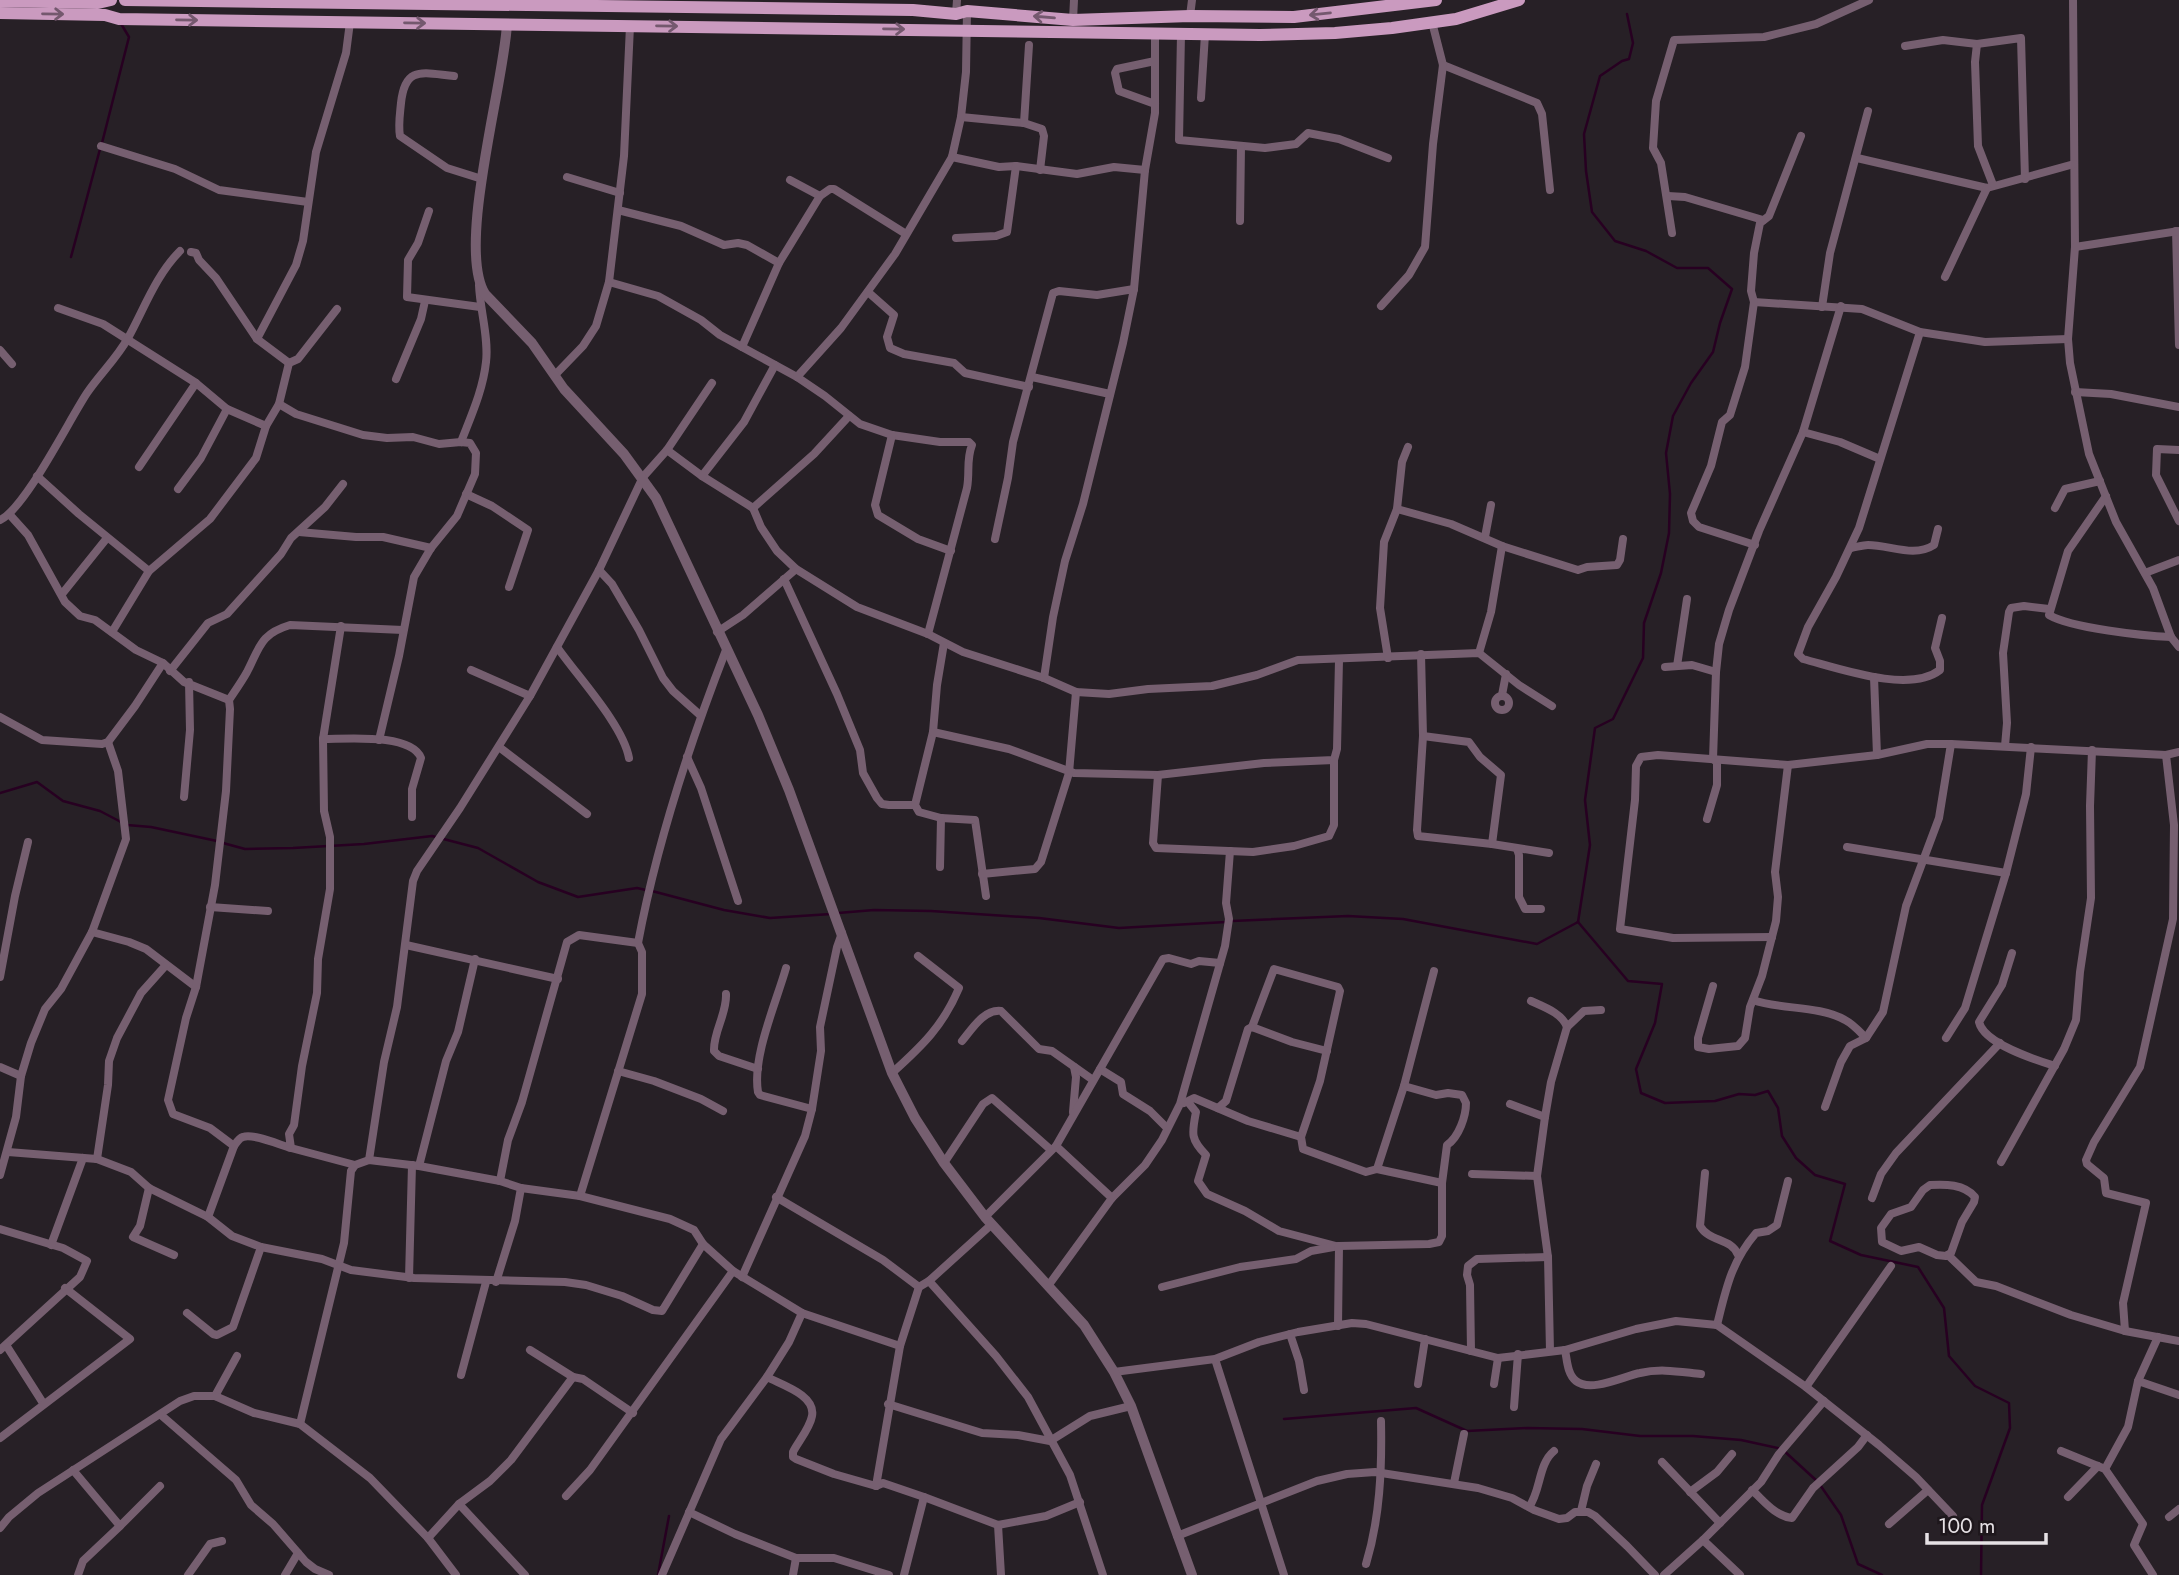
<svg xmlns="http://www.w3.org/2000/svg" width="2179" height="1575" font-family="Jost,sans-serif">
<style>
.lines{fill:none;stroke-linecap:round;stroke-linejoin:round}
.stream{stroke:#270021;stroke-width:2.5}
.minor{stroke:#765f70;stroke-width:8}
.tertiary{stroke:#765f70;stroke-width:10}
.primary{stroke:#ca9abf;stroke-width:12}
.oneway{stroke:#74586e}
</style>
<rect width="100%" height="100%" fill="#272026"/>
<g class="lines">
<g class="stream">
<polyline points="102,143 129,37 120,22"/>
<polyline points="71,257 100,149"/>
<polyline points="0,793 37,782 63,801 100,811 121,822"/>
<polyline points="127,825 151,827 217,841"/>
<polyline points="223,843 245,849 293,848 364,844 432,836 478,848 538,882 578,897 637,888 646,890"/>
<polyline points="652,891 724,910 770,918 831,914"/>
<polyline points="838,913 874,910 931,911 1039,918 1119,928 1226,922"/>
<polyline points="1232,921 1348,916 1403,919 1537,944 1578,922"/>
<polyline points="1578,922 1590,845 1585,800 1595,728 1613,719 1643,658 1644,623 1661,573 1669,533 1670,494 1666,453 1673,416 1691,383 1713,352 1720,323 1732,289 1708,268 1677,268 1646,251 1615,241 1592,212 1586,171 1584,134 1600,76 1622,61 1629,59 1633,43 1627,14"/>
<polyline points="1578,922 1628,981 1662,984 1655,1023 1636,1069 1641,1093 1665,1103 1715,1101 1739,1094 1755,1095 1768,1091 1778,1108 1782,1136 1796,1158 1815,1175 1845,1184 1830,1241 1861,1255 1918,1267 1944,1308 1949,1356 1975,1386 2009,1403 2010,1428 1982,1505 1981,1575"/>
<polyline points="1284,1419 1416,1408 1467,1431 1527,1428 1582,1429 1640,1436 1693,1436 1741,1440 1782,1449 1818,1482 1841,1515 1858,1564 1882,1575"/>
<polyline points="658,1575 669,1516"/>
</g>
<g class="minor">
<polyline points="2073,0 2075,247 2068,339 2070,363 2089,454 2116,522 2153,588 2171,637 2179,647"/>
<polyline points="956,14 957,0"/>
<polyline points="1190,16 1192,0"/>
<polyline points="1073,20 1074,0"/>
<polyline points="1181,34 1179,140 1265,148 1296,144 1308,133 1339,139 1388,158"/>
<polyline points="1977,44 1975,62 1978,146 1993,185"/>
<polyline points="1905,46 1943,40 1977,44 2021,38 2025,179"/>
<polyline points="1443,65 1537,103 1542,114 1550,190"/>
<path d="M454 76C423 73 405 65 401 103 400 114 398 125 400 136L447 168 482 179"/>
<polyline points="1201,98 1205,34"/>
<polyline points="1155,104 1119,91 1115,73 1117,69 1155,61"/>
<polyline points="961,117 1024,123 1042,129 1044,136 1040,170"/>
<polyline points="1024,123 1029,45"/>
<polyline points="101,146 175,169 219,190 308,202"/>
<polyline points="952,157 999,167 1016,166 1077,174 1114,167 1145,170"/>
<polyline points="1857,158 1987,188 2074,164"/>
<polyline points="567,177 620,193"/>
<polyline points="790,180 820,196 830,189 834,189 906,234"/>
<polyline points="1668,196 1685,197 1763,220"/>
<polyline points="618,210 681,226 724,245 738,243 747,245 779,263"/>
<polyline points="429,211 418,243 408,260 407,297 480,307"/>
<polyline points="1240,221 1241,146"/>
<polyline points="2176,231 2179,345"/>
<polyline points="1672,233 1661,163 1653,148 1656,101 1674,40 1764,37 1816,24 1869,0"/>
<polyline points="956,238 996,236 1007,232 1016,166"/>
<polyline points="2075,247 2179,231"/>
<polyline points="191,252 196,253 199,260 216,278 257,339 289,363"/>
<polyline points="1945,277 1987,188"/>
<path d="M609 282 658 296 701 320 720 335 797 377 825 396 860 424 892 435 940 442H969L972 445C966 460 970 472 967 488L928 634"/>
<polyline points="868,292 894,315 887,337 890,348 904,354 954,363 965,373 1029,387"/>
<polyline points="1754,302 1862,309 1920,332 1985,342 2068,339"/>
<polyline points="1381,306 1409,275 1425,247 1433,144 1443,65 1432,22"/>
<polyline points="1822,307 1830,253 1868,111"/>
<polyline points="58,308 103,324 196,383 227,409 266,426"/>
<path d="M1920 332 1859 528 1836 577 1808 627 1798 654 1803 659C1838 668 1909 694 1940 670V661L1935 648 1942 618"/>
<polyline points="257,339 296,265 303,241 316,152 346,53 350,22"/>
<polyline points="742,347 779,263 820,196"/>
<polyline points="0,350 12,364"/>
<polyline points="555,375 583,346 596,326 609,282 624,156 630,26"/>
<polyline points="797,377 841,328 895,254 952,157 961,117 966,72 967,11"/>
<polyline points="1032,377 1110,394"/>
<polyline points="396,379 421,319 425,301"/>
<polyline points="2075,392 2111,394 2179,407"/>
<polyline points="279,404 296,414 363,435 387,438 413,437 439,444 461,442 470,443 476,453 475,474 457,516 431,548 414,577 399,656 379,740"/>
<polyline points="1803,432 1840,442 1880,459"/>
<polyline points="892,435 875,505 878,515 918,539 951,551"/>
<path d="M461 442C471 416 483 390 486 362 489 338 480 310 479 285"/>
<polyline points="667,450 702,476 753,508 761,527 777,551 796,569 857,607 928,634 963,652 1044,678 1076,692 1109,694 1148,689 1212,686 1257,675 1298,660 1479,653 1519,685 1552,706"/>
<polyline points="2179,450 2157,449 2156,475 2179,521"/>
<polyline points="139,467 196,383"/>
<polyline points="37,476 79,514 149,571"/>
<polyline points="702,476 744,422 775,365"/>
<polyline points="178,489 201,458 227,409"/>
<polyline points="466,494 492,506 528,530 509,587"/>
<path d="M2106 496 2068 551 2049 615C2071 628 2144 636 2171 637"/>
<polyline points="753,508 814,454 849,416"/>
<polyline points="2055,508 2065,489 2100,481"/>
<polyline points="1397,509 1451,524 1502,546 1578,570 1587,567 1617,565 1620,560 1623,539"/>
<polyline points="10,515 28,535 65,602 80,616 95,620 136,650 163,663 184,682 229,700"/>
<path d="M0 520C25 509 69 420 87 393 100 374 117 358 128 338 144 309 156 275 180 251"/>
<polyline points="299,532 356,537 383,537 431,548"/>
<polyline points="1485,537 1491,505"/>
<polyline points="995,539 1008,478 1013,442 1053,293 1059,291 1097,295 1134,289"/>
<polyline points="1755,545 1699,527 1693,521 1691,513 1711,466 1722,422 1730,415 1745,367 1754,302 1751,291 1754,253 1760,223 1769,216 1801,136"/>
<path d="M1851 548C1857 547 1863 545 1868 545 1890 545 1914 558 1934 545L1938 529"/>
<polyline points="599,570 612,584 639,630 663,678 673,691 700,715"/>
<polyline points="2145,573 2179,560"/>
<polyline points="784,579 837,694 860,750 863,773 877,798 882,804 889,805 915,805"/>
<polyline points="62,594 107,538"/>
<polyline points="112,632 149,571 210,519 256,458 266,426 279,404 289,363 298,359 337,309"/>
<polyline points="717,632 743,615 796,569"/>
<polyline points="944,643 937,685 933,732 915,805 919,812 941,818 975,820 986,896"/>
<path d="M557 647C578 677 623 725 629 758"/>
<polyline points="1479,653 1491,612 1502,546"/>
<polyline points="1421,654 1423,736 1417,830 1418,836 1492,844 1549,853"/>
<polyline points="1388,658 1380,608 1384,542 1397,509 1402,462 1408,447"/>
<polyline points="1677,666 1687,599"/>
<polyline points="1665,667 1692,665 1716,672"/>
<polyline points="471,670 530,696"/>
<polyline points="170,671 208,623 227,614 281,554 291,538 325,507 343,484"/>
<polyline points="1874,677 1877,755"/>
<polyline points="1044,678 1053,617 1065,561 1083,504 1123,343 1134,289 1145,170 1155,113 1155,34"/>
<polyline points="1502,695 1506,674"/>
<circle cx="1502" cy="703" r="7"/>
<polyline points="0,717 42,740 102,744 108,742 135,706 163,663"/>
<polyline points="933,732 1009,749 1074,773 1158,775 1264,763 1334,760 1337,749 1339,660"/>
<polyline points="1423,736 1469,742 1480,757 1501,775 1492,844"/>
<path d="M323 739C347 739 411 733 421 758L412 789V817"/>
<polyline points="2005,746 2007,723 2003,653 2009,612 2011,608 2024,606 2049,609"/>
<polyline points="499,747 587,814"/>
<polyline points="687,757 701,788 738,901"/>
<polyline points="1158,775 1153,843 1156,848 1253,852 1294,846 1329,836 1334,825 1334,760"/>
<polyline points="184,797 190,730 189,682"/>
<polyline points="1707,819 1717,785 1717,762 1713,759 1716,672 1719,644 1729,610 1759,531 1803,432 1841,306"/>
<polyline points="1847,847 2006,873"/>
<polyline points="1517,849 1519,855 1519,897 1525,909 1541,909"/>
<polyline points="940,867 941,818"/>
<polyline points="982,874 1035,869 1041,862 1069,773 1076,692"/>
<polyline points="210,907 268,911"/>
<polyline points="92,932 129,942 146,949 196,987"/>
<polyline points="1772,937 1673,938 1620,929 1635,800 1636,766 1641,757 1658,755 1788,765 1877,755 1927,744 1951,744 2166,755 2179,752"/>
<path d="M638 943C657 842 689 745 726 650"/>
<polyline points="406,945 558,979"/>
<path d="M2012 953 2002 985 1979 1022C1984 1044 2036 1060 2055 1066"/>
<path d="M786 968C776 1003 752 1057 758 1092L760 1095 812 1109"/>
<polyline points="0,977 15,896 28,842"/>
<polyline points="1713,986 1698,1038 1698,1047 1709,1049 1738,1046 1745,1038 1750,1007 1762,976 1776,921 1778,897 1775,872 1788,765"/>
<path d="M726 994C727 1014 713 1032 714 1051L719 1056 758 1069"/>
<path d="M1753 1000C1781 1010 1818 1005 1845 1020 1853 1024 1860 1032 1866 1038"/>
<path d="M1531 1001C1544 1007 1562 1013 1567 1027"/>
<polyline points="1252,1027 1274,969 1338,987 1340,991 1320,1081 1301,1137 1303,1149 1366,1172 1377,1169 1442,1183"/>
<polyline points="1946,1038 1965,1008 2006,873 2026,794 2031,747"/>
<path d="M962 1041C972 1029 984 1009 1001 1011L1039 1049 1052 1051 1093 1080"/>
<polyline points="0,1067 21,1076"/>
<polyline points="1100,1069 1121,1082 1123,1094 1150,1111 1167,1128"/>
<polyline points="618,1071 654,1081 701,1099 723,1111"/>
<path d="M892 1073C922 1046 943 1026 959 988L918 956"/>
<path d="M1188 1102 1196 1112C1192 1133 1190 1139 1206 1155L1198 1181 1207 1194 1245 1211 1279 1231 1336 1246"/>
<polyline points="1184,1103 1194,1098 1248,1121 1301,1137"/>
<polyline points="1510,1104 1545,1117"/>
<polyline points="1825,1107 1841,1062 1850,1046 1866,1038 1883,1012 1906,906 1939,818 1951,744"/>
<polyline points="1218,1108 1226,1101 1248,1029 1252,1027 1292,1042 1327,1051"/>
<polyline points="1073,1112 1076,1077 1074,1067"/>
<path d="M234 1146 210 1128 173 1114 168 1100 186 1018 196 987 215 885 226 791 230 709 229 700C235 691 242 681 247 672 260 647 260 634 290 625L403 630"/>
<polyline points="1056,1146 1112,1198"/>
<polyline points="291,1148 355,1165"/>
<polyline points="8,1152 97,1159 131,1172 149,1188 208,1217 232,1236 261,1247 322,1259 351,1270 414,1278 565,1282 586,1285 622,1296 653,1310 662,1311 703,1244"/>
<polyline points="97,1159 108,1085 109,1061 117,1038 141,993 166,965"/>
<polyline points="369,1160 384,1062 397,1007 413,881 417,871 460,808 530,696 599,570 643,477 667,450 712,383"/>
<polyline points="2001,1162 2064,1049 2076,1020 2080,972 2091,898 2090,806 2092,750"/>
<polyline points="944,1163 983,1104 992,1098 1051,1150"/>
<polyline points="419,1166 446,1061 458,1032 475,959"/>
<polyline points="1377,1169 1404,1086 1434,971"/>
<path d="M1705 1173 1700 1226C1709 1242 1732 1238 1738 1255"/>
<polyline points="1472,1174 1537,1176"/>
<polyline points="0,1175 16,1117 21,1076 31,1043 45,1009 61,989 92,932 126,839 118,771 108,742"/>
<polyline points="500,1181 508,1140 522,1102 567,942 579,935 638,943 642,952 642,994 580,1196"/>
<path d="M1930 1185C1945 1184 1964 1184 1975 1197L1974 1202 1962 1222 1951 1253 1946 1256 1937 1255 1919 1247 1901 1251 1882 1242 1881 1228 1891 1214 1911 1207 1923 1190Z"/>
<polyline points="149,1188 140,1226 133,1237 174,1255"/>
<polyline points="776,1197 883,1260 919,1287"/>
<polyline points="1872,1198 1881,1174 1896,1153 2000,1043"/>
<path d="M208 1217 234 1146C236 1143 239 1138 243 1137 253 1133 280 1145 291 1148L289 1134 294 1125 302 1066 317 993 318 959 330 889V837L324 811 323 739 341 626"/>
<polyline points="985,1217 1056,1146 1163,959 1169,958 1191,964 1199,961 1220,963"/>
<polyline points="0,1229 63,1248 87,1261 80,1277 0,1350"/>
<polyline points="51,1245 83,1158"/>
<polyline points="1948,1255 1976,1282 1996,1286 2071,1315 2125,1331 2179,1341"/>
<polyline points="742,1277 805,1136 812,1109 821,1051 820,1027 837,947 842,933"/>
<polyline points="409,1278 412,1165"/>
<polyline points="929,1281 996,1356 1028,1397 1070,1475 1103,1575"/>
<polyline points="496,1282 515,1221 521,1188"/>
<polyline points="1048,1286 1112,1198 1145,1165 1162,1140 1180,1104 1225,946 1229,919 1226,903 1230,851"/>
<path d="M1162 1287 1240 1267 1296 1259 1311 1251 1339 1246 1429 1244 1439 1242 1442 1236V1183L1447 1145C1459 1137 1466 1116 1466 1103L1462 1095 1448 1093 1436 1095 1404 1086"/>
<polyline points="187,1313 213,1334 217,1335 233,1327 261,1247"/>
<path d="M1717 1325C1726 1289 1731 1262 1756 1233L1768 1231 1777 1225 1788 1181"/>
<polyline points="1338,1326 1339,1246"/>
<polyline points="2125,1331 2123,1303 2146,1203 2106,1193 2104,1178 2087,1164 2086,1160 2094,1142 2140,1067 2173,919 2174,825 2166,755"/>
<polyline points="1290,1334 1299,1361 1304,1390"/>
<polyline points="6,1345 43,1403"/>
<polyline points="530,1350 573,1377 583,1379 633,1413"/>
<path d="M1565 1350C1567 1359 1567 1374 1576 1381 1591 1393 1624 1376 1640 1373 1661 1368 1681 1372 1701 1374"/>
<polyline points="1471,1351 1470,1285 1467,1275 1468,1266 1477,1259 1548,1257"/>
<polyline points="1550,1351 1548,1257 1537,1176 1545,1117 1551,1082 1567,1027 1584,1011 1601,1010"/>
<polyline points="1215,1359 1284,1575"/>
<polyline points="1114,1372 1215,1359 1259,1342 1298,1332 1352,1323 1366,1324 1498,1358 1565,1350 1636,1329 1676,1321 1717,1325 1806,1387 1879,1445 1916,1477 1953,1516"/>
<polyline points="461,1375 486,1282"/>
<path d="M767 1377C782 1385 816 1395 812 1416 810 1428 798 1442 793 1452V1457L796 1459 834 1474 876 1486 883 1483 924 1497 998 1525 1046 1516 1080 1502"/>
<polyline points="2138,1381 2179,1395"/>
<polyline points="1418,1384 1425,1339"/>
<polyline points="1494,1384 1498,1358"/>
<polyline points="1806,1387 1891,1266"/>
<polyline points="215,1396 237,1356"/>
<polyline points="888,1404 982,1433 1018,1435 1050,1441 1090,1416 1131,1406"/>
<polyline points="1514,1407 1518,1354"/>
<polyline points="161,1415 236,1480 251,1505 273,1524 306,1562 315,1569 329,1575"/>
<polyline points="300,1424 344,1243 351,1171 355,1165 369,1160 419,1166 500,1181 521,1188 580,1196 670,1219 694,1230 703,1244 733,1271 802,1313 900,1346"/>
<polyline points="0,1438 130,1339 65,1288"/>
<polyline points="2061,1451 2105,1469 2143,1524 2134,1545 2153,1575"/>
<polyline points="1662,1462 1720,1523"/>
<polyline points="2105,1469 2128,1427 2138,1381 2158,1337"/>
<polyline points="73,1470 120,1526 160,1486"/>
<polyline points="1454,1483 1464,1434"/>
<polyline points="876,1486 900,1346 919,1287 929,1281 992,1224"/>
<path d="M1752 1490C1764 1501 1775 1516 1792 1518L1813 1488 1858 1447 1867 1435"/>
<polyline points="1690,1492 1717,1472 1732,1454"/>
<polyline points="566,1496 590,1470 733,1271"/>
<polyline points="2068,1497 2098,1466"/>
<polyline points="459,1504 525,1575"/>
<path d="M1529 1507C1541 1491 1538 1464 1554 1451"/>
<polyline points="1581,1511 1587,1486 1596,1464"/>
<polyline points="689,1512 735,1534 796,1558 834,1558 889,1575"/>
<polyline points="2169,1517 2179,1509"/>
<polyline points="1889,1524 1928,1490"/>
<polyline points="998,1525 1001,1575"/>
<polyline points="0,1528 9,1517 38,1493 180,1401 194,1396 215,1396 254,1413 300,1424 370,1478 428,1538 456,1575"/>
<polyline points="1177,1536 1317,1481 1347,1474 1375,1472 1478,1488 1512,1498 1534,1510 1559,1519 1567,1518 1575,1512 1588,1512 1595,1516 1627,1546 1655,1575"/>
<polyline points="428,1538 459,1504 490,1481 511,1460 573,1377"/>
<polyline points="1703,1540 1740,1575"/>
<path d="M1366 1564C1380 1518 1382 1469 1381 1421"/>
<polyline points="78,1575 83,1561 120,1526"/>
<polyline points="188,1575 210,1544 222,1541"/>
<polyline points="285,1575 298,1553"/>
<polyline points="662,1575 721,1439 767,1377 789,1342 802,1313"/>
<polyline points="793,1575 796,1558"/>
<polyline points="904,1575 924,1497"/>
<polyline points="1664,1575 1703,1540 1761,1482 1779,1454 1824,1401"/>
</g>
<path class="tertiary" d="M507 24C504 84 456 247 485 294L532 343 564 389 624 454 656 498 758 715 789 790 892 1073 915 1118 944 1163 985 1217 1084 1325 1114 1372 1131 1406 1192 1575"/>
<g class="primary">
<polyline points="125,0 913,10 956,14 967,11 1073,20 1190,16 1294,17 1436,0"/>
<polyline points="0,1 98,3 111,0"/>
<polyline points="0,13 105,15 119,19 1260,35 1335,33 1392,28 1456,19 1519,0"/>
</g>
</g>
<defs><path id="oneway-shaft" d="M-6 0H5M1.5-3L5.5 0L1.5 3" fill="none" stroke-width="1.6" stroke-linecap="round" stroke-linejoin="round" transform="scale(1.75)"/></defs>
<g class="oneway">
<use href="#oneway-shaft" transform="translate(53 14) rotate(1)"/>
<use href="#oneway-shaft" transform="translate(1320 14) rotate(174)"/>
<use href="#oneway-shaft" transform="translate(1044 17) rotate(-175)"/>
<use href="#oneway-shaft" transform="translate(187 20) rotate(1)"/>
<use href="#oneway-shaft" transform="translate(415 23) rotate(1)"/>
<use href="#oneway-shaft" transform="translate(667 26) rotate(1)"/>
<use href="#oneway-shaft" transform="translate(894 29) rotate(1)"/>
</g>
<path d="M1927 1533v10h119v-10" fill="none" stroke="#e6e1e5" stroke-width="3.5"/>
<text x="1938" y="1533" font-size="21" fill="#e6e1e5" stroke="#1e171c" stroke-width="5" paint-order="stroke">100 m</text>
</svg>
